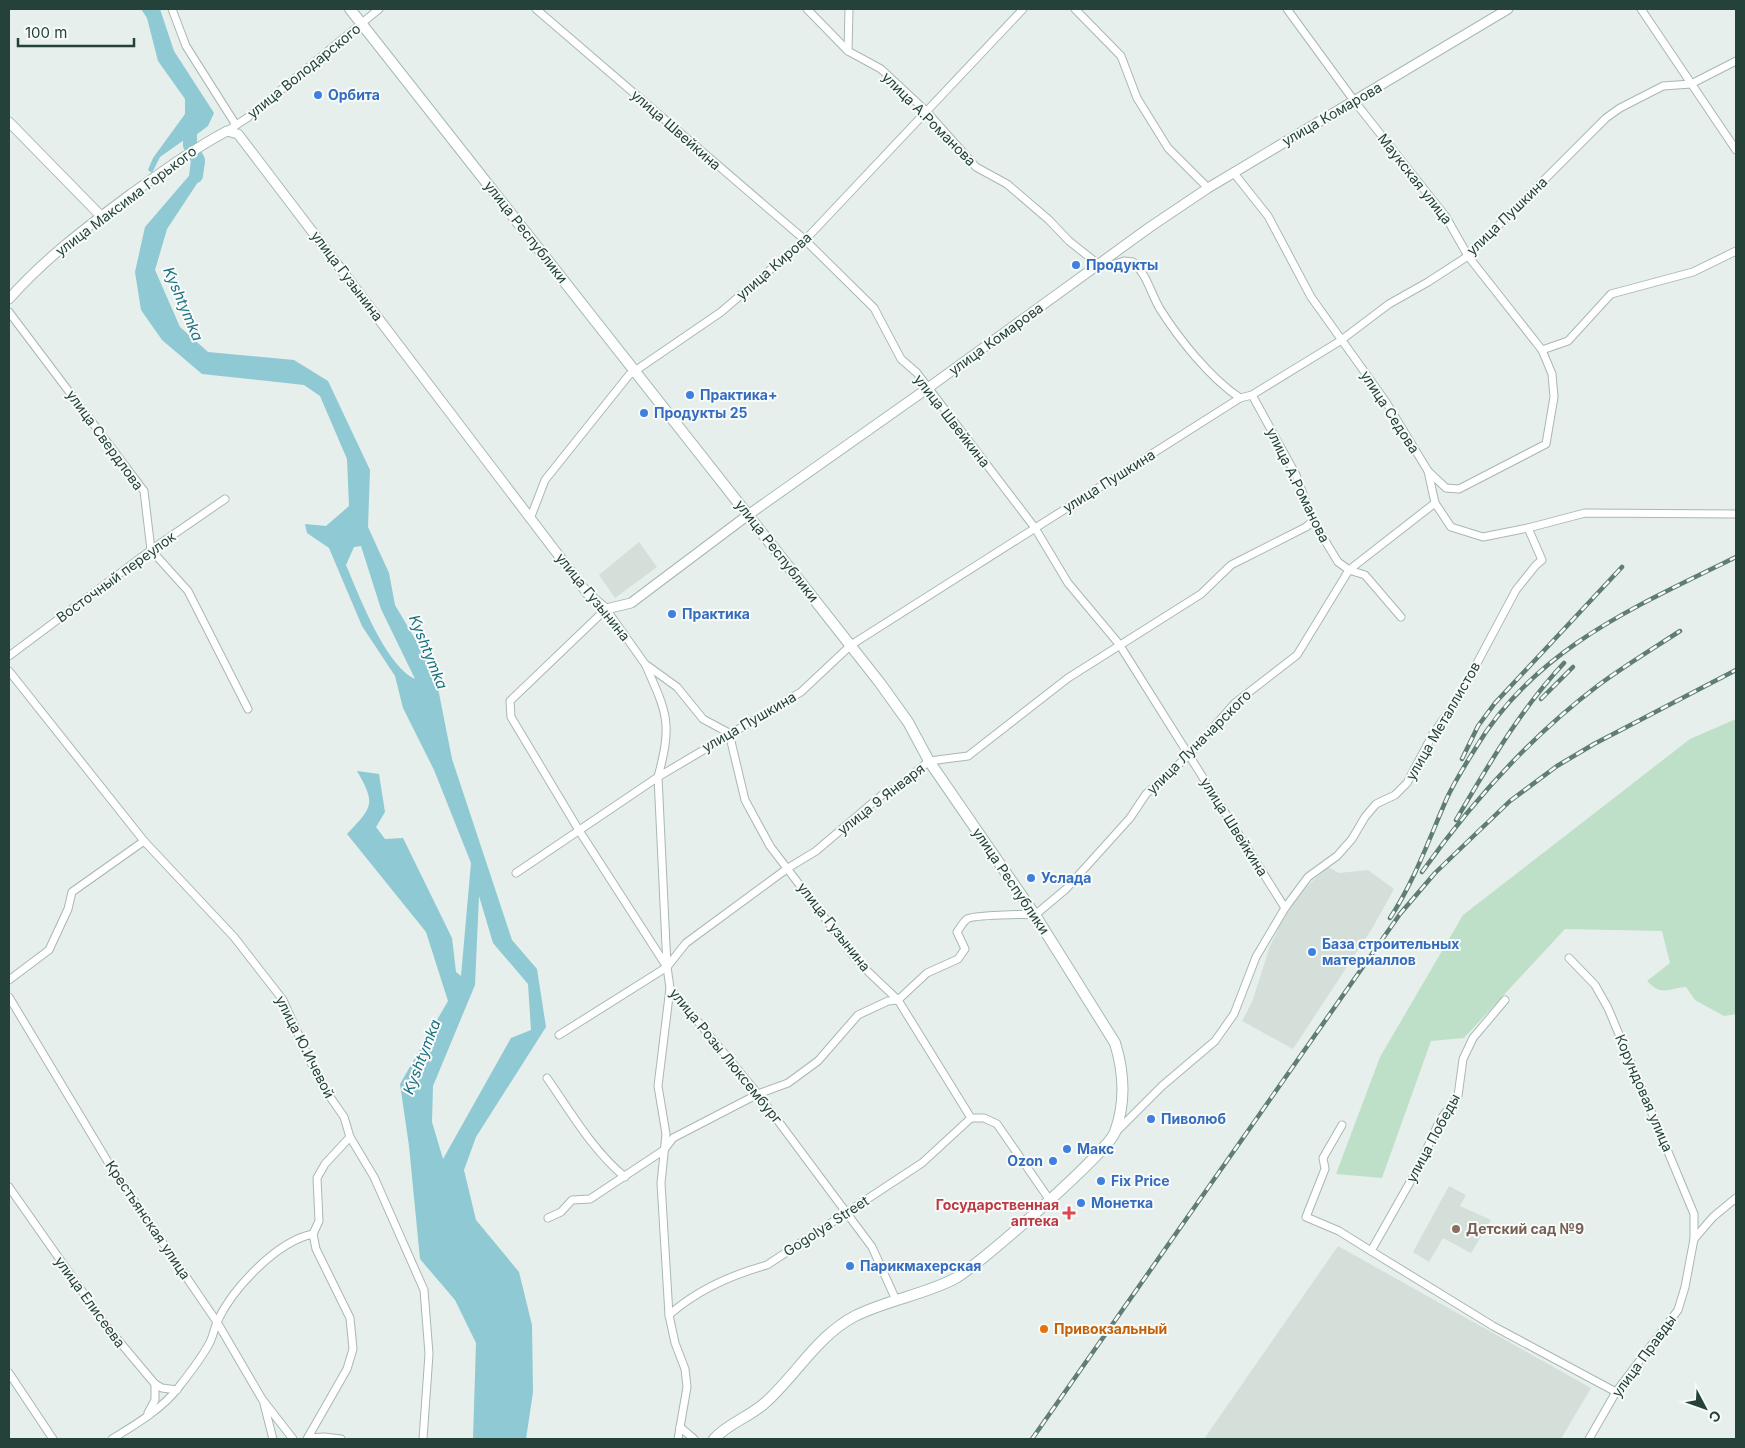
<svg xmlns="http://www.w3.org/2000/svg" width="1745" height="1448" font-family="Inter,sans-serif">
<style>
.built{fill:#d4dfda}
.green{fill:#bfe0c8}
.water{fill:#8ec9d4;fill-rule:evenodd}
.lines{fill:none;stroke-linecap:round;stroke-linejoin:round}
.river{stroke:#8ec9d4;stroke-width:14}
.minor-casing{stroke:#a8b8b2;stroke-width:9}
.tertiary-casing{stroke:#a8b8b2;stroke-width:11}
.secondary-casing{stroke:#a4bbb3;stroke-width:12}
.minor{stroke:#fff;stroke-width:7}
.tertiary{stroke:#fff;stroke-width:9}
.secondary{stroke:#fff;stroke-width:10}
.rail-casing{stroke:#5f7d75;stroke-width:4.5}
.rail{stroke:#f7fbf9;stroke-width:2.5;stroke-dasharray:8;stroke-linecap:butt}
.shop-dot{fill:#3f7fe0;stroke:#f7fbf9;stroke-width:2}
.health-dot{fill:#e0444e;stroke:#f7fbf9;stroke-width:2}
.education-dot{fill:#8d6e63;stroke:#f7fbf9;stroke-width:2}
.food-dot{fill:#e8710a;stroke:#f7fbf9;stroke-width:2}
.labels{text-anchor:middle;stroke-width:4;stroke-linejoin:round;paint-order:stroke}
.street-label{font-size:14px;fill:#24423a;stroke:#f7fbf9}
.shop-label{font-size:14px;font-weight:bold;fill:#366cbe;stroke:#f7fbf9;text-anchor:start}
.health-label{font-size:14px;font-weight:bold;fill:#be3a42;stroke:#f7fbf9;text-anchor:end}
.education-label{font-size:14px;font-weight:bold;fill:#785e54;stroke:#f7fbf9;text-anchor:start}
.food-label{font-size:14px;font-weight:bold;fill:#c56008;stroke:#f7fbf9;text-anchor:start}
.water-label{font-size:15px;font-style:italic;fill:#1c6f80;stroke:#f7fbf9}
</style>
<rect width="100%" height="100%" fill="#e6efeb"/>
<g class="built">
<polygon points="639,542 657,567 615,598 599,575"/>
<polygon points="1328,867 1339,873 1368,870 1394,889 1373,927 1293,1049 1242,1021 1252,1002 1270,946 1278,930 1278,924 1308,885"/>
<polygon points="1449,1186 1466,1195 1460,1206 1491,1220 1471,1253 1443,1238 1429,1262 1413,1252"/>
<polygon points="1338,1246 1591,1388 1561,1439 1204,1439"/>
</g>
<path class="green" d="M1736 719V1014L1724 1016 1695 1000 1686 987C1668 988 1662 997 1647 981L1670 963 1662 931 1565 929 1464 1038 1431 1041 1382 1178 1336 1174 1380 1057 1463 915 1690 739Z"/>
<g class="water">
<polygon points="141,9 160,9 174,51 214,113 208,126 192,138 190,145 184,140 160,157 152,173 148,170 153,158 185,114 185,99 158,61 147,18"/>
<path d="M198 160 205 163 200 179 167 229 155 270 180 327 208 352 294 360 328 381 370 470 368 527 389 573 395 605 435 673 452 759 512 940 537 969 546 1027 476 1137 464 1170 476 1220 519 1272 532 1325 533 1392 526 1439H473L476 1343 455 1300 420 1259 409 1146 400 1084 448 1001 426 932 347 834C373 807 376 804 357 771L379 774 385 812 376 827 385 839 403 838 452 938 456 972 461 976 471 863 434 770 403 708 395 676 362 626 329 548 307 533 305 524 326 526 349 506 347 459 320 396 304 385 202 374 162 340 141 310 135 272 145 227 194 170 193 165ZM361 546 381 609 415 679C385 665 359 595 346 565L354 547ZM479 896 493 943 528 984 531 1030 511 1038 443 1159 432 1122 433 1086 475 985Z"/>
</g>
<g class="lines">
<polyline class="river" points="190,125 190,145 198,160 196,176"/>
<g class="minor-casing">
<g id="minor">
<polyline points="172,9 186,46 236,125"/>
<polyline points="536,9 805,240 874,308 901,359 917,373 1035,528 1068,583 1119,644 1285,908"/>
<path d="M807 9 848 51 881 69 926 111 976 167 1007 184 1049 220 1069 241 1098 264 1109 266 1124 261 1133 262C1148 276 1150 292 1160 309 1179 339 1210 378 1240 398"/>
<polyline points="1075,9 1121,56 1137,98 1168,148 1208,188"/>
<polyline points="1287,9 1355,102 1446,217 1468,256 1542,350 1552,374 1554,397 1546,444 1459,489 1446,488 1428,471"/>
<polyline points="1641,9 1736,150"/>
<polyline points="848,51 849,9"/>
<polyline points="227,131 247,118 379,9"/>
<polyline points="9,312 144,491 151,550 188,591 248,709"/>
<polyline points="1542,350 1568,341 1611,294 1693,272 1736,251"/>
<polyline points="1252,395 1296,475 1313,521 1338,562 1349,570 1365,575 1401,617"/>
<polyline points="530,519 545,480 629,375 721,312 805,240 1023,9"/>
<polyline points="1528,528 1585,513 1736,514"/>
<polyline points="9,656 151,550 225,499"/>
<path d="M646 666C668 715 672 724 658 777L667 967"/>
<polyline points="9,671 144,841 234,937 283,1000 313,1067 326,1091 344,1117 350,1137 374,1177 424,1290 429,1354 423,1439"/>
<polyline points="516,873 658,777 801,692 851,645 1240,398 1252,395 1340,341 1389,304 1428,282 1468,256 1606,118 1620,108 1663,86 1691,84 1736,61"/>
<polyline points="1569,958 1595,985 1608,1008 1694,1214 1694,1239"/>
<polyline points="9,980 49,950 68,909 72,892 144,841"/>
<polyline points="670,988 658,1086 666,1134 661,1183 669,1315 675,1343 685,1369 687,1387 678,1439"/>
<polyline points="9,997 111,1167 217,1322 262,1399 293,1439"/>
<polyline points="1505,1000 1473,1038 1463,1059 1458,1096 1440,1120 1418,1168 1371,1251 1493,1326 1616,1392"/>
<polyline points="559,1035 667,967 686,943 788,868 816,851 882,795 898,787 929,761 968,756 1068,678 1201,594 1231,565 1306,527 1313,521"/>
<path d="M547 1078C570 1111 593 1151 625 1177"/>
<polyline points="1342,1125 1323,1158 1325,1169 1306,1217 1339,1231 1371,1251"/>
<polyline points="1116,1132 1162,1086 1215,1041 1234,1014 1256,957 1285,908 1308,877 1337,856 1352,839 1365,817 1376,804 1395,795 1407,783 1433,734 1459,697 1516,590 1536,565 1542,560 1528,528 1483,537 1451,527 1435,503 1428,471 1386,402 1311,297 1268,216 1233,172"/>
<polyline points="9,1187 108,1328 155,1384 155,1400 148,1413"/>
<path d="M548 1218 561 1212 572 1200 590 1199 664 1150 673 1138 758 1094 788 1083 818 1061 858 1015 888 1001 898 1000 927 973 958 959 965 949 957 932C960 928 963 922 967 919 973 915 1026 914 1035 915L1066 889 1130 818 1146 794 1189 755 1235 703 1297 655 1349 570 1435 503"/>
<polyline points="896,1300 872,1247 758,1094 670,988 667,967 580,832 511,717 510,701 606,609 645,664 677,687 703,719 729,733 745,800 770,846 859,963 898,1000 971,1118 984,1118 997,1124 1049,1199"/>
<path d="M669 1315C697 1290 731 1275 767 1265L922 1163 971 1118"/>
<polyline points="9,1373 53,1439"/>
<polyline points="155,1384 162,1388 177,1390"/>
<polyline points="264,1404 273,1439"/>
<polyline points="680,1427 694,1439"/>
<polyline points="308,1438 324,1437 341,1439"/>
<path d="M112 1439C135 1425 162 1409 178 1388 189 1374 201 1359 209 1344 213 1337 214 1329 217 1322 232 1289 277 1241 313 1234"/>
<polyline points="307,1439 347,1369 353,1349 350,1318 316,1249 313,1234 319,1221 317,1178 325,1164 350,1137"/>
<polyline points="1589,1439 1616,1392 1678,1310 1685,1287 1694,1239 1713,1217 1736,1198"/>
</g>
</g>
<g class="tertiary-casing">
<g id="tertiary">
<polyline points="9,122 101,216"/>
<path d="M9 299C44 259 88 226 131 194 162 172 193 149 227 131L238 134 588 594 606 609 631 603 748 515 928 388 1150 227 1208 188 1508 9"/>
</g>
</g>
<g class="secondary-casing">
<path id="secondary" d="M350 9 880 683 908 722 929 761 1035 915 1115 1043C1124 1072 1126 1102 1115 1132 1108 1152 977 1267 954 1279 923 1295 887 1300 855 1316 817 1336 797 1374 766 1402 750 1417 728 1423 714 1439"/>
</g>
<use href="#minor" class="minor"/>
<use href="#tertiary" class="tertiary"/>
<use href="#secondary" class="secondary"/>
<g class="rail-casing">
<g id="rail">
<polyline points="1541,699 1573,667"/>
<polyline points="1462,759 1478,726 1495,703 1622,567"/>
<path d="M1456 820C1489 764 1520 710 1564 663"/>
<path d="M1422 872C1471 803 1532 735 1600 684 1626 665 1654 648 1680 631"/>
<path d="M1390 918C1415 880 1429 839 1447 798 1455 781 1465 765 1475 749 1535 648 1637 606 1736 557"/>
<polyline points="1032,1439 1367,961 1400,914 1435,873 1510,801 1557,766 1594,744 1736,670"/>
</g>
</g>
<use href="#rail" class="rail"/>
</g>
<g class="shop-dot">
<circle cx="318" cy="95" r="5"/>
<circle cx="1076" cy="265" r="5"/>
<circle cx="690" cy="395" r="5"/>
<circle cx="644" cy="413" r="5"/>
<circle cx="672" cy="614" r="5"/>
<circle cx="1031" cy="878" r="5"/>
<circle cx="1312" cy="952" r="5"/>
<circle cx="1151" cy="1119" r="5"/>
<circle cx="1067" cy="1149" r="5"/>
<circle cx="1053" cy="1161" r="5"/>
<circle cx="1101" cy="1181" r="5"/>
<circle cx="1081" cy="1203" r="5"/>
<circle cx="850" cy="1266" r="5"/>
</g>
<path class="health-dot" d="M1066.5 1205.5h5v5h5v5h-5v5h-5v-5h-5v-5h5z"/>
<circle class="education-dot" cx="1456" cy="1229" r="5"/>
<circle class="food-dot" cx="1044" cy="1329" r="5"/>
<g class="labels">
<g class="street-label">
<text transform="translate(304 71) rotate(-39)" y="5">улица Володарского</text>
<text transform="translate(1332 114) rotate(-30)" y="5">улица Комарова</text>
<text transform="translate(929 119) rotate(45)" y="5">улица А.Романова</text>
<text transform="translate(676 130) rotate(41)" y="5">улица Швейкина</text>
<text transform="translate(1415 179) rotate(52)" y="5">Маукская улица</text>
<text transform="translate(126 201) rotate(-37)" y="5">улица Максима Горького</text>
<text transform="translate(1507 216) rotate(-44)" y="5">улица Пушкина</text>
<text transform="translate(526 232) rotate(52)" y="5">улица Республики</text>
<text transform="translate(774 266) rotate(-41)" y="5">улица Кирова</text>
<text transform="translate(347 276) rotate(53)" y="5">улица Гузынина</text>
<text transform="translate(996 339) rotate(-36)" y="5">улица Комарова</text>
<text transform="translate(1390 412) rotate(57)" y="5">улица Седова</text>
<text transform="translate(952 421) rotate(52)" y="5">улица Швейкина</text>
<text transform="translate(105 440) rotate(54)" y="5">улица Свердлова</text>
<text transform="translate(1109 481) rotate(-32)" y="5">улица Пушкина</text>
<text transform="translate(1298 485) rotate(64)" y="5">улица А.Романова</text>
<text transform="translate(777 551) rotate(52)" y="5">улица Республики</text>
<text transform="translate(116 577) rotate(-36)" y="5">Восточный переулок</text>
<text transform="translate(593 597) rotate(51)" y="5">улица Гузынина</text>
<text transform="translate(1443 721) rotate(-60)" y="5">улица Металлистов</text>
<text transform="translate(749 722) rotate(-30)" y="5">улица Пушкина</text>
<text transform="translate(1199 742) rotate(-45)" y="5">улица Луначарского</text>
<text transform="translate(881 799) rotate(-38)" y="5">улица 9 Января</text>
<text transform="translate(1234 827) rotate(58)" y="5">улица Швейкина</text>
<text transform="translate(1011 881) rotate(56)" y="5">улица Республики</text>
<text transform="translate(834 927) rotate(52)" y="5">улица Гузынина</text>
<text transform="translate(305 1047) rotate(63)" y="5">улица Ю.Ичевой</text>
<text transform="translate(726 1056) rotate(51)" y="5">улица Розы Люксембург</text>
<text transform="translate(1644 1093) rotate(67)" y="5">Корундовая улица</text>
<text transform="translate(1433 1138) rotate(-62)" y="5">улица Победы</text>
<text transform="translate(148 1220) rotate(56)" y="5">Крестьянская улица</text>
<text transform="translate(826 1226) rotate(-33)" y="5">Gogolya Street</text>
<text transform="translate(90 1302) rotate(54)" y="5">улица Елисеева</text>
<text transform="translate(1644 1356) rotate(-54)" y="5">улица Правды</text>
</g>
<g class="shop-label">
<text x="328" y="100">Орбита</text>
<text x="1086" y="270">Продукты</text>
<text x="700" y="400">Практика+</text>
<text x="654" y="418">Продукты 25</text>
<text x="682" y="619">Практика</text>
<text x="1041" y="883">Услада</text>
<text x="1322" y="949">База cтроительных<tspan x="1322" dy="16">материаллов</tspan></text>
<text x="1161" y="1124">Пиволюб</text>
<text x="1077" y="1154">Макс</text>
<text x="1043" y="1166" text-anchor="end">Ozon</text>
<text x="1111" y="1186">Fix Price</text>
<text x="1091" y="1208">Монетка</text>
<text x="860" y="1271">Парикмахерская</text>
</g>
<g class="health-label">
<text x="1059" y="1210">Государственная<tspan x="1059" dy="16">аптека</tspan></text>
</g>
<g class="education-label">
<text x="1466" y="1234">Детский сад №9</text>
</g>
<g class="food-label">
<text x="1054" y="1334">Привокзальный</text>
</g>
<g class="water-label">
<text transform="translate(183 304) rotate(67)" y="5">Kyshtymka</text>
<text transform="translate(428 652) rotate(68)" y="5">Kyshtymka</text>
<text transform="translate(422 1057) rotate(-69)" y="5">Kyshtymka</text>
</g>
</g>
<rect width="1745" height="1448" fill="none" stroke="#24423a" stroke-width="20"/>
<g transform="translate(1705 1408) rotate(131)" stroke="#f7fbf9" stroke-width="4" paint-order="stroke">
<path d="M0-4L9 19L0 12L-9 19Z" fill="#24423a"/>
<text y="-8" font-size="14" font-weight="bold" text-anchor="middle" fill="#24423a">С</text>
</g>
<path d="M18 38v8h116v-8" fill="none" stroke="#24423a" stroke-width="2.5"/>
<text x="25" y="38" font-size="15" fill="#24423a" stroke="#f7fbf9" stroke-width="4" paint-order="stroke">100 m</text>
</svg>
